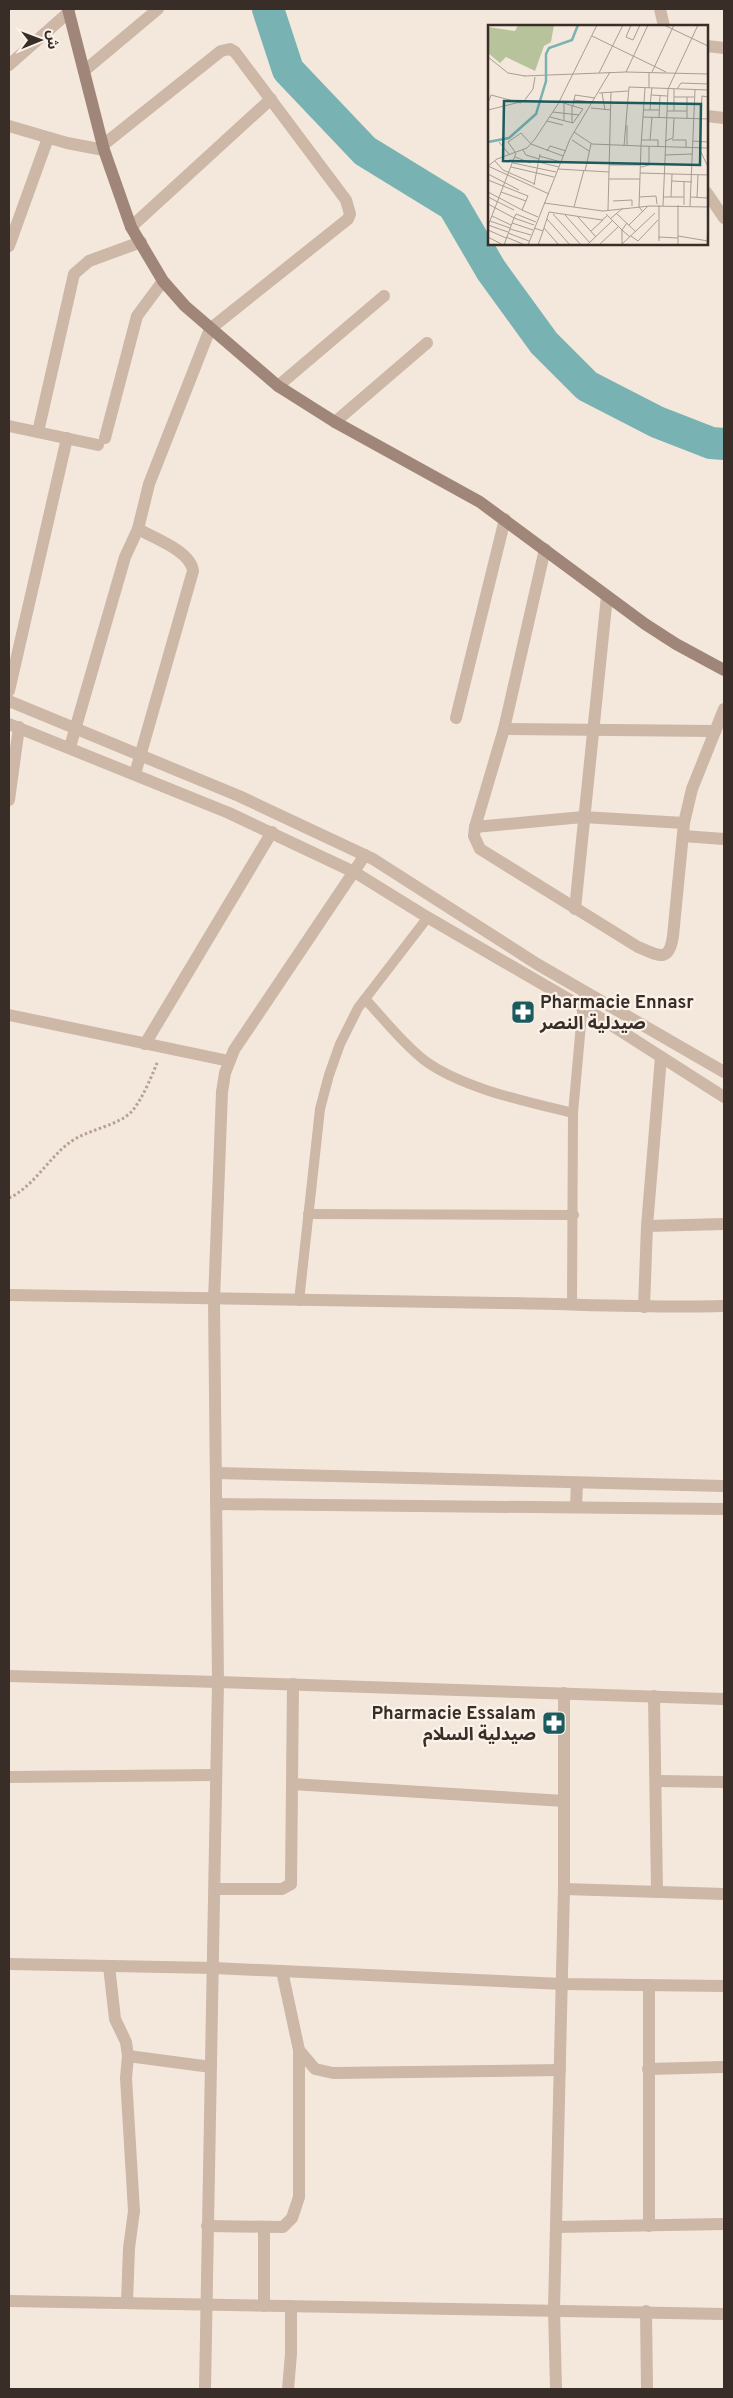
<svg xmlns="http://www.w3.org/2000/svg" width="733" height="2398" font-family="Overpass,'Noto Sans Arabic',sans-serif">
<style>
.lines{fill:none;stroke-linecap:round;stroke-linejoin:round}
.river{stroke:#79b2b2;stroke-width:32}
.path{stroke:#b8a191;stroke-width:3;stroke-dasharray:2.5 2.5;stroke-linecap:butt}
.service{stroke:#cdb7a7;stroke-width:10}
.minor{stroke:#cdb7a7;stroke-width:12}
.tertiary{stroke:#cdb7a7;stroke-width:12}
.secondary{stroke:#a08678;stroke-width:12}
.labels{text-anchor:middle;stroke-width:4.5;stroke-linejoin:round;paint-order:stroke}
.poi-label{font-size:18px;font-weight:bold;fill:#392d28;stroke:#fbf2e9;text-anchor:start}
.inset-river{fill:none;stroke:#79b2b2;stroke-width:2.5}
.inset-road{fill:none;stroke:#a99d94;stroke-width:1}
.view{fill:#1b5a5d;fill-opacity:0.15;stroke:#1b5a5d;stroke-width:2.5}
.inset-edge{fill:none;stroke:#392d28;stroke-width:2.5}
</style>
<rect width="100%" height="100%" fill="#f4e8dc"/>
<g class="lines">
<polyline class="river" points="268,9 288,70 365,151 453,205 491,270 544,343 587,386 657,422 711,443 724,444"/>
<path class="path" d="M9 1198C33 1187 48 1159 69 1143 87 1129 120 1126 133 1110 144 1096 151 1077 158 1061"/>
<g class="service">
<path d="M365 999C384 1019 402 1043 424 1060 461 1088 528 1102 573 1113"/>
<polyline points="308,1214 574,1215"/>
<polyline points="299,1301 320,1109 329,1075 340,1044 358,1008 428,917"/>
<polyline points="572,1304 573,1113 584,991"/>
</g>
<g class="minor">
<polyline points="660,9 664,26"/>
<polyline points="707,46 724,48"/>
<polyline points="9,65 69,12"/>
<polyline points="84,71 158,9"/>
<polyline points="707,116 724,118"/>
<polyline points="9,126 67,143 104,150"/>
<polyline points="707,193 724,218"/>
<polyline points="131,227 271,99"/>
<polyline points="9,246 48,138"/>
<polyline points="278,386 384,296"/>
<polyline points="335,422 427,343"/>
<polyline points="9,426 98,445"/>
<polyline points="38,432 74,274 89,261 141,242"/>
<polyline points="105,438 137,316 163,281"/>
<path d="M545 549 504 729 475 827 474 836 480 849 638 947C658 955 669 964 673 936L684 823 692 789 724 709"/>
<polyline points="9,691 67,438"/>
<polyline points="456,718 505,519"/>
<polyline points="504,729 715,731"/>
<polyline points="70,747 125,557 138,529 149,484 210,329 348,219 350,214 346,200 235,52 230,49 221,51 103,145"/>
<path d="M135 774 193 571C191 551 154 538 138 529"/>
<polyline points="9,800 19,727"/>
<polyline points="475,827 583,817 684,823"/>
<polyline points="683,836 724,839"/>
<polyline points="575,909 607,596"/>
<polyline points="9,1015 229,1061"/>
<polyline points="145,1044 272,832"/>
<polyline points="647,1226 724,1224"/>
<path d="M9 1295C173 1299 337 1301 501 1303 576 1304 650 1308 724 1306"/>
<polyline points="644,1307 647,1226 661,1057"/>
<polyline points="216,1473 724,1486"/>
<polyline points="216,1504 724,1509"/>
<polyline points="576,1506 577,1483"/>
<polyline points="9,1676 218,1682 214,1300 222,1092 225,1073 234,1050 365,855"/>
<polyline points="654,1696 657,1892"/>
<polyline points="9,1777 216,1775"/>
<polyline points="657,1781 724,1782"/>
<polyline points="292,1784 564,1801"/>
<polyline points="215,1889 282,1889 291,1884 293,1684"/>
<polyline points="564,1889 724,1894"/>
<polyline points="9,1964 214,1968 562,1984 724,1986"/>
<polyline points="109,1966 115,2019 126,2042 128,2056 126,2078 134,2211 129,2248 127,2303"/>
<polyline points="282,1971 299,2050 315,2069 333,2073 560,2070"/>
<polyline points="649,1985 649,2226"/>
<polyline points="128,2056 211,2067"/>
<polyline points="648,2069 724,2067"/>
<polyline points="207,2226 283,2227 292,2218 299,2197 299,2050"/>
<polyline points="264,2227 264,2306"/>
<polyline points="556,2227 724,2224"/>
<polyline points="9,2301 724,2314"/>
<polyline points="646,2311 647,2389"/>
<polyline points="205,2389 218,1682 724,1699"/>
<polyline points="288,2389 291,2354 291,2306"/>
<polyline points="556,2389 554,2309 564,1889 564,1693"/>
</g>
<g class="tertiary">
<polyline points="9,701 239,796 373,859 537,964 724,1072"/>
<polyline points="9,724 229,813 356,873 427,917 594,1014 724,1097"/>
</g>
<polyline class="secondary" points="68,9 104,150 131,227 163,281 185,306 278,386 335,422 480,502 645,624 676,644 724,670"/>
</g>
<defs>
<g id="pharmacy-square" transform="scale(1.25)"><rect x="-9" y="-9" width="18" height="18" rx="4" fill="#1b5a5d" stroke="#fbf2e9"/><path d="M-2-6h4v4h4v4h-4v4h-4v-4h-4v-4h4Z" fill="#fff"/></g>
</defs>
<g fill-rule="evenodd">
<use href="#pharmacy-square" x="523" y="1012"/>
<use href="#pharmacy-square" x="554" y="1723"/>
</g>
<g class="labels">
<g class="poi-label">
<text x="540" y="1008">Pharmacie Ennasr<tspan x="540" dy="21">صيدلية النصر</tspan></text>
<text x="536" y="1719" text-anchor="end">Pharmacie Essalam<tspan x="536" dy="21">صيدلية السلام</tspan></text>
</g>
</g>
<g transform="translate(488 25)">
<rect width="220" height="220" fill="#f4e8dc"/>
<path d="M30 0H66L63 17 56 21 47 46 18 32 12 38 0 28V2L27 6Z" fill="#b7c49b"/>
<path class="inset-river" d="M0 117 21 113 48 89 58 56V29L61 23 84 15 90 0"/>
<path class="inset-road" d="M143 0 138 12 145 15 152 0M176 0 220 21M104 11 178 47M0 32 20 48 37 51M138 47 160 0M164 47 186 0M111 48 135 0M36 51 138 47 220 49M141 62 220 65M157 63 153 121 220 123M161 63V47M164 63 163 70 179 71M189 64 193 58 220 59M111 68 140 66M114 68 117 85M186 72H206M199 72V94M85 75 105 77M0 78 3 70 33 78M85 81 87 70 107 73M103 83 123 85M0 85 36 76 45 64 47 52M155 85H171M162 85 163 70M179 86H199M186 86V64M65 87 91 90M213 87 214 71 220 72M62 92 85 98 95 84 72 77M155 92 220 94M171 93 172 71M59 96 75 100M76 96V79M84 98V81M86 107 104 119 153 121 151 182 155 187M84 115 101 126M154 115H170V121M162 115 164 92M184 115H198V122M177 116 185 113 186 93M205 116 220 117M11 117 21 129M136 121 141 62M139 121V100M211 123 220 142M35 125 38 130 51 134M59 126 62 121 78 126M27 127 20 117 33 108 43 119 75 131M177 130 204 129M51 131 73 137M27 132 43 138M7 136 15 145 47 159M50 137 71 142M25 138 68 147M121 140H153M0 141 61 169M0 141 9 134 39 123 47 114 70 79 109 0M23 142 66 152M153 142 161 140V121M70 144 121 147M97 146 103 119M152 148 220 150M0 149 31 165M121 154H152M0 155 40 171 34 185 50 192M184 156 204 157M46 160 52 129M0 167 34 185M13 167 38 176M0 172 26 185M151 172 168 171 169 179M175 172H196M183 172 184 149M203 172 220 173M209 173 210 150M125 176 144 175V181M56 178 115 186 162 181 220 182M0 179 26 193 28 189 48 197M196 180V157M175 181 180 64 210 0M202 181 207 65M86 182 96 145M120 185 123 67M65 189 93 220M118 189 134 205V219M129 189 148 207M77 190 102 218M4 191 23 200M90 192 108 212M59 194 82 220M122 194 135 183M2 196 22 203M24 198 45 205M139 198 134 205 142 212M0 200 20 207M141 200 160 181M0 201 28 128M46 203 55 206 50 220M56 203 71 220M22 204 43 210M0 205 18 213M55 206 61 187 114 195 119 191M103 206 115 195M20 208 41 216M143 211 150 216 170 195M190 211 220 216M0 212 15 220M18 212 37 220M170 212 190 213M171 216V180M134 219 167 188M16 220 26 193 46 200M40 220 82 114 122 47M99 220 124 196M111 220 130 202M190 220V180M219 220 220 193"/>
<path class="view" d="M16 76 213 79 212 140 15 136Z"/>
<rect width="220" height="220" class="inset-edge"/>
</g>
<rect width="733" height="2398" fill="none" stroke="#392d28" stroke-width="20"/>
<g transform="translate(40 40) rotate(89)" stroke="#fbf2e9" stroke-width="4" paint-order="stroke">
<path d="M0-4L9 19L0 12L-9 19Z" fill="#392d28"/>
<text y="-8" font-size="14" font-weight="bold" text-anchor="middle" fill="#392d28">ش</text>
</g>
</svg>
